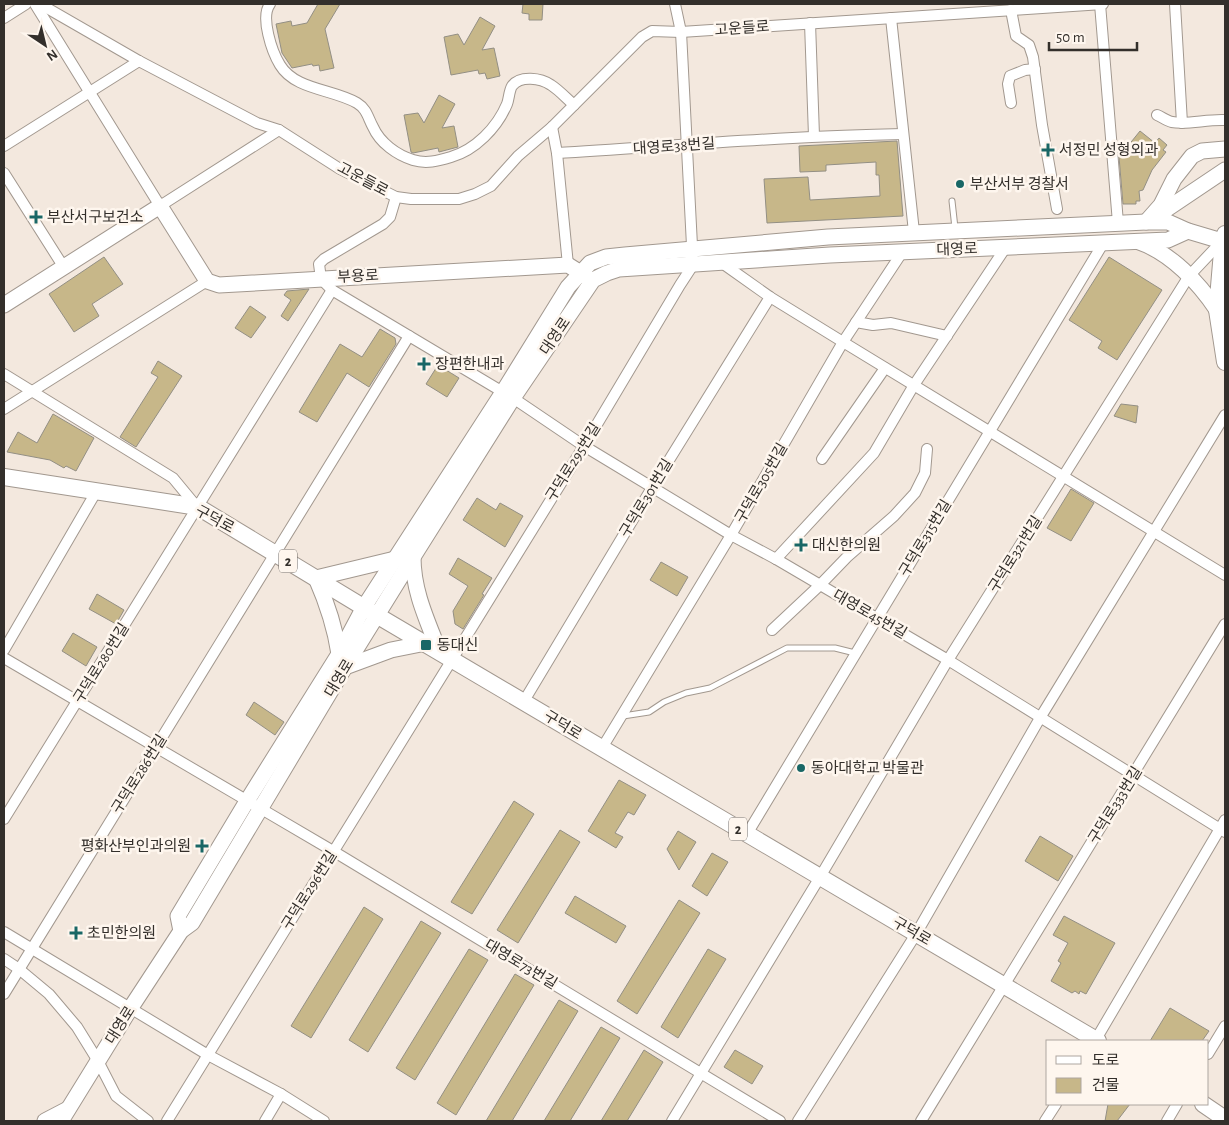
<svg xmlns="http://www.w3.org/2000/svg" width="1229" height="1125" font-family="'Alegreya Sans','Noto Sans KR',sans-serif">
<style>
.building{fill:#c7b789;stroke:#938f84}
.lines{fill:none;stroke-linecap:round;stroke-linejoin:round}
.lane-casing{stroke:#a2988f;stroke-width:7}
.street-casing{stroke:#a2988f;stroke-width:12}
.secondary-casing{stroke:#a2988f;stroke-width:17}
.primary-casing{stroke:#a2988f;stroke-width:18}
.lane{stroke:#fff;stroke-width:5}
.street{stroke:#fff;stroke-width:10}
.secondary{stroke:#fff;stroke-width:15}
.primary{stroke:#fff;stroke-width:16}
.poi-dot{fill:#196766;stroke:#fef6ee;stroke-width:2}
.labels{text-anchor:middle;stroke-width:5;stroke-linejoin:round;paint-order:stroke}
.shield{fill:#fef6ee;stroke:#706b66;stroke-width:1}
.shield-label{font-size:14px;font-weight:bold;fill:#332f2b}
.street-label{font-size:15px;fill:#332f2b;stroke:#fef6ee}
.poi-label{font-size:15px;fill:#332f2b;stroke:#fef6ee;text-anchor:start}
</style>
<rect width="100%" height="100%" fill="#f3e8de"/>
<g class="building">
<polygon points="318,4 340,4 325,29 334,68 320,71 319,65 313,66 312,64 292,68 282,53 276,24 291,21 292,26 307,23"/>
<polygon points="523,4 543,4 542,20 529,20 529,14 522,13"/>
<polygon points="480,17 495,26 482,50 494,48 500,76 487,79 485,73 479,74 478,70 451,75 444,37 458,34 464,45"/>
<polygon points="439,95 455,104 442,128 454,126 458,147 439,152 438,148 413,153 411,152 404,115 418,113 424,123"/>
<polygon points="1140,131 1155,143 1159,138 1167,145 1163,150 1166,152 1152,170 1143,190 1139,191 1140,201 1136,201 1136,204 1123,204 1119,157"/>
<polygon points="897,141 903,216 767,223 764,179 808,177 810,200 880,196 879,175 876,175 876,162 826,165 826,171 800,172 799,146"/>
<polygon points="104,257 123,284 92,304 99,316 74,332 49,294"/>
<polygon points="1109,257 1162,290 1117,360 1098,348 1102,341 1069,320"/>
<polygon points="309,289 288,321 281,316 291,300 284,295 287,291"/>
<polygon points="250,306 266,317 251,338 235,328"/>
<polygon points="380,329 395,338 396,344 369,387 347,373 317,422 299,412 340,344 362,357"/>
<polygon points="158,361 182,376 136,447 120,437 158,377 151,373"/>
<polygon points="438,365 459,378 447,397 426,384"/>
<polygon points="1121,404 1138,406 1136,423 1114,416"/>
<polygon points="53,414 94,438 76,471 66,466 64,468 50,460 7,452 18,432 37,443"/>
<polygon points="1071,489 1094,503 1071,541 1047,528"/>
<polygon points="477,498 496,510 500,503 523,516 505,547 463,520"/>
<polygon points="458,558 492,578 482,594 484,595 463,629 455,624 453,611 468,586 449,574"/>
<polygon points="661,562 688,577 677,596 650,580"/>
<polygon points="97,594 124,610 116,624 89,609"/>
<polygon points="73,633 97,647 86,666 62,651"/>
<polygon points="254,702 284,722 275,735 246,715"/>
<polygon points="619,780 646,795 634,815 628,812 615,833 623,837 616,848 588,831"/>
<polygon points="514,801 534,814 472,914 451,902"/>
<polygon points="560,830 580,842 518,943 497,930"/>
<polygon points="678,831 696,842 679,870 667,849"/>
<polygon points="1040,836 1073,856 1058,881 1025,861"/>
<polygon points="712,853 728,862 707,896 692,886"/>
<polygon points="575,896 626,926 616,943 565,913"/>
<polygon points="679,900 700,913 637,1014 617,1001"/>
<polygon points="364,907 383,919 311,1038 291,1026"/>
<polygon points="1064,916 1115,943 1086,994 1080,991 1079,994 1075,991 1072,993 1051,981 1061,963 1058,961 1068,943 1053,935"/>
<polygon points="421,921 441,933 368,1052 349,1040"/>
<polygon points="469,949 488,960 415,1080 396,1068"/>
<polygon points="708,949 726,959 678,1038 661,1027"/>
<polygon points="515,974 534,985 456,1115 437,1103"/>
<polygon points="559,1000 578,1011 512,1121 486,1121"/>
<polygon points="1170,1008 1209,1031 1202,1041 1150,1041"/>
<polygon points="601,1027 620,1038 570,1121 544,1121"/>
<polygon points="644,1050 663,1062 627,1121 601,1121"/>
<polygon points="735,1050 763,1066 752,1084 724,1067"/>
<polygon points="1108,1104 1130,1104 1117,1121 1105,1121"/>
</g>
<g class="lines">
<g class="lane-casing">
<g id="lane">
<polyline points="952,201 955,228"/>
<polyline points="623,716 649,712 664,702 686,693 710,688 787,648 835,648 855,653"/>
</g>
</g>
<g class="street-casing">
<g id="street">
<polyline points="35,4 160,206 279,130"/>
<polyline points="40,4 139,61 257,123 279,130 340,169 396,197 411,199 459,199 475,194 491,186 518,156 552,127 642,37 652,31 681,32 1103,4"/>
<path d="M270 4C260 17 272 52 280 65 295 90 333 89 357 103 367 109 368 118 373 127 380 143 397 155 413 160 426 164 438 161 451 157 475 150 497 128 507 104 509 99 509 91 512 86 520 75 541 78 551 85 559 90 566 98 574 105"/>
<polyline points="1100,4 1118,223"/>
<polyline points="1175,4 1182,123"/>
<polyline points="1011,10 1016,36 1029,45 1033,57 1042,125 1057,209"/>
<polyline points="4,18 26,4"/>
<polyline points="891,18 914,232"/>
<polyline points="810,23 814,136"/>
<polyline points="1011,103 1008,84 1010,76 1025,70 1035,69"/>
<path d="M1157 115C1162 117 1167 121 1172 122 1187 125 1207 119 1225 120"/>
<polyline points="552,127 557,153 568,265"/>
<polyline points="4,146 139,61"/>
<path d="M557 153C673 146 787 136 903 134"/>
<polyline points="4,173 63,266"/>
<polyline points="396,197 390,217 383,224 324,259 319,264 321,279 332,290 513,398 584,446 731,535 776,559 948,660 1225,832"/>
<polyline points="722,263 770,297 843,342 1225,575"/>
<polyline points="856,322 873,325 891,323 947,336"/>
<polyline points="4,374 173,478 197,507"/>
<polyline points="4,409 207,281"/>
<polyline points="822,459 885,368"/>
<polyline points="776,559 874,453 914,385 1006,247"/>
<polyline points="772,630 820,585 847,557 894,516 915,493 925,473 927,449"/>
<polyline points="4,650 96,492"/>
<polyline points="4,658 333,851 780,1121"/>
<polyline points="524,701 653,486 770,297"/>
<polyline points="602,748 731,535 843,342 903,251"/>
<polyline points="4,819 332,290"/>
<polyline points="747,834 1104,242"/>
<polyline points="4,932 208,1055 281,1094 324,1121"/>
<polyline points="4,959 19,969 49,994 77,1027 98,1061 116,1096 148,1121"/>
<polyline points="4,994 409,336"/>
<polyline points="1095,1041 1225,820"/>
<polyline points="1208,1054 1225,1026"/>
<polyline points="167,1121 584,446 680,285 693,265 681,32 675,4"/>
<polyline points="265,1121 281,1094"/>
<polyline points="672,1121 820,877 948,660 1189,276 1222,241"/>
<polyline points="798,1121 916,934 1040,718 1225,415"/>
<polyline points="921,1121 1225,624"/>
<polyline points="1045,1121 1056,1104"/>
<polyline points="1167,1121 1177,1104"/>
</g>
</g>
<g class="secondary-casing">
<g id="secondary">
<polyline points="1158,215 1225,170"/>
<polyline points="1146,222 1161,205 1174,179 1192,156 1202,151 1225,149"/>
<path d="M1139 242C1171 253 1199 283 1217 310L1222 305"/>
<polyline points="4,305 160,206 207,281 219,285 568,265 587,277"/>
<path d="M413 557C413 591 427 620 439 651"/>
<path d="M339 654C335 627 327 603 316 578L395 559"/>
<polyline points="345,667 391,650 426,643"/>
<polyline points="181,931 178,916 247,801 339,654 364,607 503,392 568,287 590,263 606,257 625,255 828,237 1146,222 1168,222 1188,231 1225,242"/>
<polyline points="45,1121 68,1109"/>
<polyline points="61,1121 130,1009 181,931 192,923 345,667 413,557 513,398 593,280 607,273 619,269 830,255 1168,240 1188,231"/>
</g>
</g>
<g class="primary-casing">
<g id="primary">
<polyline points="1225,234 1223,240 1217,310 1225,362"/>
<polyline points="4,477 198,507 378,616 1098,1041"/>
<polyline points="1203,1104 1225,1119"/>
</g>
</g>
<use href="#lane" class="lane"/>
<use href="#street" class="street"/>
<use href="#secondary" class="secondary"/>
<use href="#primary" class="primary"/>
</g>
<g class="poi-dot">
<path d="M1045.5 142.5h5v5h5v5h-5v5h-5v-5h-5v-5h5z"/>
<circle cx="960" cy="184" r="5"/>
<path d="M33.5 209.5h5v5h5v5h-5v5h-5v-5h-5v-5h5z"/>
<path d="M421.5 356.5h5v5h5v5h-5v5h-5v-5h-5v-5h5z"/>
<path d="M798.5 537.5h5v5h5v5h-5v5h-5v-5h-5v-5h5z"/>
<rect x="420" y="639" width="12" height="12" rx="2.5"/>
<circle cx="801" cy="768" r="5"/>
<path d="M199.5 838.5h5v5h5v5h-5v5h-5v-5h-5v-5h5z"/>
<path d="M73.5 925.5h5v5h5v5h-5v5h-5v-5h-5v-5h5z"/>
</g>
<g class="labels">
<g class="shield">
<rect x="279" y="549.5" width="18" height="23" rx="4"/>
<rect x="729" y="817.5" width="18" height="23" rx="4"/>
</g>
<g class="shield-label">
<text x="288" y="566">2</text>
<text x="738" y="834">2</text>
</g>
<g class="street-label">
<text transform="translate(742 28) rotate(-4)" y="5">고운들로</text>
<text transform="translate(674 146) rotate(-4)" y="5">대영로38번길</text>
<text transform="translate(363 179) rotate(28)" y="5">고운들로</text>
<text transform="translate(957 249) rotate(-2)" y="5">대영로</text>
<text transform="translate(358 276) rotate(-3)" y="5">부용로</text>
<text transform="translate(555 336) rotate(-56)" y="5">대영로</text>
<text transform="translate(573 462) rotate(-58)" y="5">구덕로295번길</text>
<text transform="translate(761 483) rotate(-60)" y="5">구덕로305번길</text>
<text transform="translate(646 498) rotate(-59)" y="5">구덕로301번길</text>
<text transform="translate(215 519) rotate(28)" y="5">구덕로</text>
<text transform="translate(925 538) rotate(-59)" y="5">구덕로315번길</text>
<text transform="translate(1015 554) rotate(-58)" y="5">구덕로321번길</text>
<text transform="translate(870 614) rotate(30)" y="5">대영로45번길</text>
<text transform="translate(101 663) rotate(-58)" y="5">구덕로280번길</text>
<text transform="translate(339 678) rotate(-59)" y="5">대영로</text>
<text transform="translate(563 725) rotate(31)" y="5">구덕로</text>
<text transform="translate(139 774) rotate(-58)" y="5">구덕로286번길</text>
<text transform="translate(1115 805) rotate(-58)" y="5">구덕로333번길</text>
<text transform="translate(309 890) rotate(-58)" y="5">구덕로296번길</text>
<text transform="translate(912 931) rotate(30)" y="5">구덕로</text>
<text transform="translate(521 964) rotate(31)" y="5">대영로73번길</text>
<text transform="translate(120 1025) rotate(-58)" y="5">대영로</text>
</g>
<g class="poi-label">
<text x="1059" y="155">서정민 성형외과</text>
<text x="970" y="189">부산서부 경찰서</text>
<text x="47" y="222">부산서구보건소</text>
<text x="435" y="369">장편한내과</text>
<text x="812" y="550">대신한의원</text>
<text x="437" y="650">동대신</text>
<text x="811" y="773">동아대학교 박물관</text>
<text x="191" y="851" text-anchor="end">평화산부인과의원</text>
<text x="87" y="938">초민한의원</text>
</g>
</g>
<rect width="1229" height="1125" fill="none" stroke="#332f2b" stroke-width="10"/>
<rect x="1046" y="1040" width="162" height="65" fill="#fef6ee" stroke="#ada6a0"/>
<rect x="1056" y="1056" width="25" height="8" fill="#ffffff" stroke="#ada6a0"/>
<text x="1092" y="1065" font-size="15" fill="#332f2b">도로</text>
<rect x="1056" y="1078" width="25" height="15" fill="#c7b789" stroke="#ada6a0"/>
<text x="1092" y="1090" font-size="15" fill="#332f2b">건물</text>
<g transform="translate(45 45) rotate(145)" stroke="#fef6ee" stroke-width="4" paint-order="stroke">
<path d="M0-4L9 19L0 12L-9 19Z" fill="#332f2b"/>
<text y="-8" font-size="14" font-weight="bold" text-anchor="middle" fill="#332f2b">N</text>
</g>
<path d="M1049 42v8h88v-8" fill="none" stroke="#332f2b" stroke-width="2.5"/>
<text x="1056" y="42" font-size="15" fill="#332f2b" stroke="#fef6ee" stroke-width="4" paint-order="stroke">50 m</text>
</svg>
